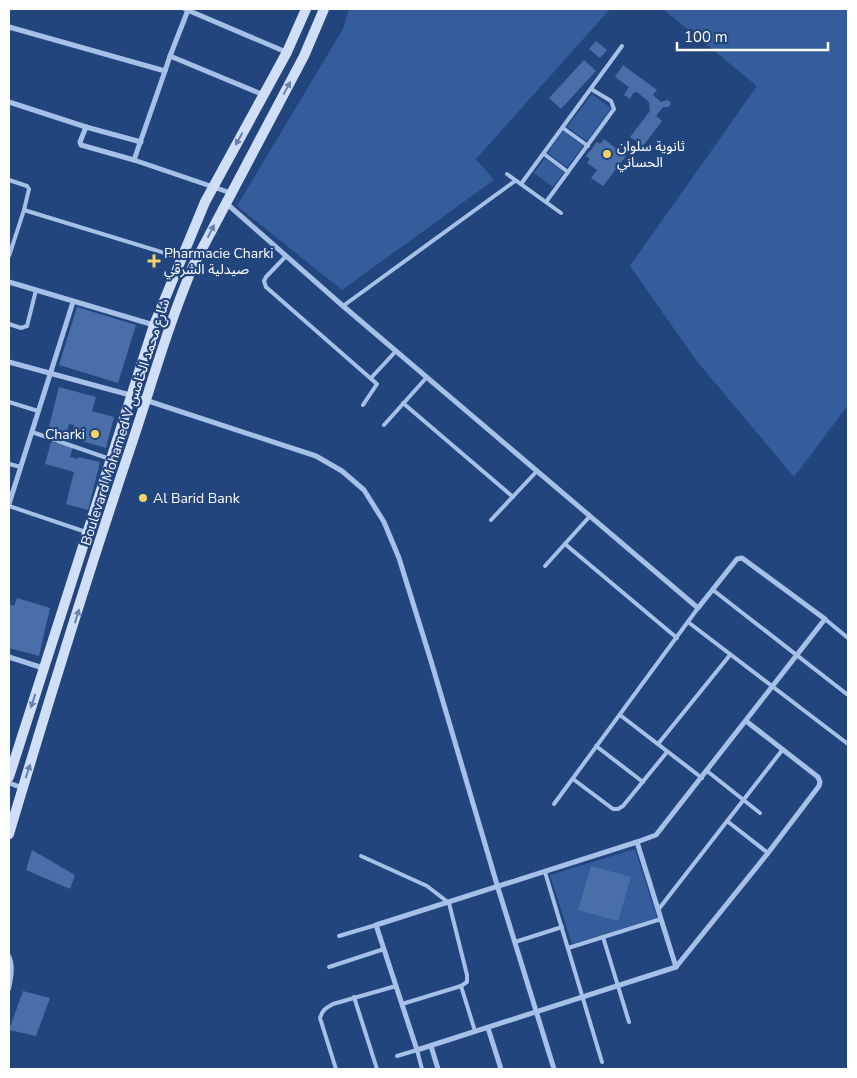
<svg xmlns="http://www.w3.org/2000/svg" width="857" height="1078" font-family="'Nunito Sans','Noto Sans Arabic',sans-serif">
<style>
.green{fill:#355d9c}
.building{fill:#4a6fa8}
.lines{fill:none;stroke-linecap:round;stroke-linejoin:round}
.lane{stroke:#a6c0e7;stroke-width:4}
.street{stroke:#a6c0e7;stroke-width:5}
.secondary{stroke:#d0def6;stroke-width:10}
.oneway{fill:#6882ae}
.poi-dot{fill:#f3d368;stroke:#22457e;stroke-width:2}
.labels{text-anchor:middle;stroke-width:4.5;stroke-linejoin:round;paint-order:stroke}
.poi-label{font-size:14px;fill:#fff;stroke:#22457e;text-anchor:start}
.street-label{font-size:14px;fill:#fff;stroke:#22457e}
</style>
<rect width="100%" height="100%" fill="#22457e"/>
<g class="green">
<polygon points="349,9 610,9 476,159 494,180 342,290 237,206 343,29"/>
<polygon points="663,9 848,9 848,405 794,477 696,360 630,266 757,86"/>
<polygon points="592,94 611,108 587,141 567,127"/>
<polygon points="563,131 583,146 567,167 548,153"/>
<polygon points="545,158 564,172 553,187 534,173"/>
<polygon points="635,849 657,918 572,944 550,875"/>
</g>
<g class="building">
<polygon points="596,41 607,50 600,58 589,49"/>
<polygon points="584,60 596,71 561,109 549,98"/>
<polygon points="623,65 657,90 653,95 661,102 668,100 671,103 669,107 663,107 656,116 662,121 643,146 630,137 650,111 649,102 637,92 633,93 630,99 624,95 629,87 615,77"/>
<polygon points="604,139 626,156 603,186 591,178 597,170 587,163 590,159 586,156 597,142 600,144"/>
<polygon points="77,307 136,325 118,383 59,365"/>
<polygon points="59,387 96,397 92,411 114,417 106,448 71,438 74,425 69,424 66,434 48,430"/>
<polygon points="51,442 73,447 70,457 78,459 78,457 100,462 88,510 66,504 74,472 45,464"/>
<polygon points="17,598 50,608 39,656 9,648 9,604 14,606"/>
<polygon points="32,850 75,875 70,889 26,870"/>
<polygon points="591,866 631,877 618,921 578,910"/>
<polygon points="23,991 50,998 36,1036 9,1030"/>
</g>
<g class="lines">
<g class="lane">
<polyline points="563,128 588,146"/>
<polyline points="544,154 568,172"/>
<polyline points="507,174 561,213"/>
<polyline points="9,180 27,186 29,189 24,210 9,256"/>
<polyline points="521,184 622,46"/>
<polyline points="546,202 614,109 611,101 591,89"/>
<polyline points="24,210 181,258"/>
<polyline points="286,256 266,277 264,281 266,287 377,384 363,405"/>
<polyline points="343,306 515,181"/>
<polyline points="9,324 21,328 27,326 36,290"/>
<polyline points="371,378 396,351"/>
<polyline points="9,402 38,411"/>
<polyline points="403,403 513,497"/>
<polyline points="384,425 427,377"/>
<polyline points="32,432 110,459"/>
<polyline points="9,464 21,467"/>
<polyline points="9,506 86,532"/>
<polyline points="491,520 537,471"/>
<polyline points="565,544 677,638"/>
<polyline points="545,566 590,516"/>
<polyline points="713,590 848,695"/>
<polyline points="825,619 848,638"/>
<polyline points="688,622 848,744"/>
<polyline points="620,715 702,778"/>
<polyline points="658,744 730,655"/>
<polyline points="596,746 643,782"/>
<polyline points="707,771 760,813"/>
<polyline points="573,779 613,809 618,809 623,806 667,752"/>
<polyline points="554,804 698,608"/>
<polyline points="727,821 768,853"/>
<polyline points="361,856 427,886 449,903 467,975 467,982 461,986 402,1004"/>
<polyline points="545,872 602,1062"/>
<polyline points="658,910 783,749"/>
<polyline points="339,936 376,925"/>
<polyline points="603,937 629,1022"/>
<polyline points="515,942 562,927"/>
<polyline points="568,948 661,919"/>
<path d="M9 956C14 966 11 979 9 989"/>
<polyline points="329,967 384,949"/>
<polyline points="461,986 475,1031"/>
<polyline points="354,997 377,1069"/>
<polyline points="397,1056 417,1050 422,1069"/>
<path d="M336 1069 320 1018C322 1010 326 1008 333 1004L396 986"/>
</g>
<g class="street">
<polyline points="185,9 286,52"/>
<polyline points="9,27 165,71 134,160"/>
<polyline points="170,56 188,10"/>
<polyline points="165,71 170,56 264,95"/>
<polyline points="9,102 86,127 80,142 81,145 134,160 231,193"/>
<polyline points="86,127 141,142"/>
<polyline points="226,203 343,306 698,608 737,559 742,558 825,619 656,835 637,842 376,925 417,1050 676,967 768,853 819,786 820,782 818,777 746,721"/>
<polyline points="9,282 154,325"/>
<polyline points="9,362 130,395 316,456 342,471 364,490 384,522 399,558 431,661 498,888 554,1069"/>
<polyline points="9,504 73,302"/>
<polyline points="9,657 43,668"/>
<polyline points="9,783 23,788"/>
<polyline points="637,842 676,967"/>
<polyline points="488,1028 501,1069"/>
<polyline points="431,1046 438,1069"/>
</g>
<g class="secondary">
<polyline points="9,777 154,325 205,202 287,52 306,9"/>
<path d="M9 834C48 703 88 573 132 443 152 383 169 322 194 264L304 56 324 9"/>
</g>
</g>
<defs><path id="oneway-solid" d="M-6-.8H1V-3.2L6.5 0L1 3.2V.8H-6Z" transform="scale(1.25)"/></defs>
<g class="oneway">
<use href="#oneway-solid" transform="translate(287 88) rotate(-62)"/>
<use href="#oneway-solid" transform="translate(239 139) rotate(119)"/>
<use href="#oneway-solid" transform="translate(211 231) rotate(-63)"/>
<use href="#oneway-solid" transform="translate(77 616) rotate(-73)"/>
<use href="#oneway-solid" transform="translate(33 701) rotate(108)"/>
<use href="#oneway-solid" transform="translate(28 771) rotate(-72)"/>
</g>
<g class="poi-dot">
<circle cx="607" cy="154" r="5"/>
<path d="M151.5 253.5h5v5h5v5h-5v5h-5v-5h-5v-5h5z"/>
<circle cx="95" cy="434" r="5"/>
<circle cx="143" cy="498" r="5"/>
</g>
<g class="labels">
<g class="poi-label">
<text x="617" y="151">ثانوية سلوان<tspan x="617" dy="16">الحساني</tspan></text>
<text x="164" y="258">Pharmacie Charki<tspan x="164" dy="16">صيدلية الشرقي</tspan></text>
<text x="85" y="439" text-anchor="end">Charki</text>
<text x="153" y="503">Al Barid Bank</text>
</g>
<g class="street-label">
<text transform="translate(125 422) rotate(-72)" y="5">Boulevard Mohamed V شارع محمد الخامس</text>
</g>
</g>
<rect width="857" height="1078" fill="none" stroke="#ffffff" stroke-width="20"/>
<path d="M677 42v8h151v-8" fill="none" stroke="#ffffff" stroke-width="2.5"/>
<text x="684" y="42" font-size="15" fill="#ffffff" stroke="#22457e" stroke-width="4" paint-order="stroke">100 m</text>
</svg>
